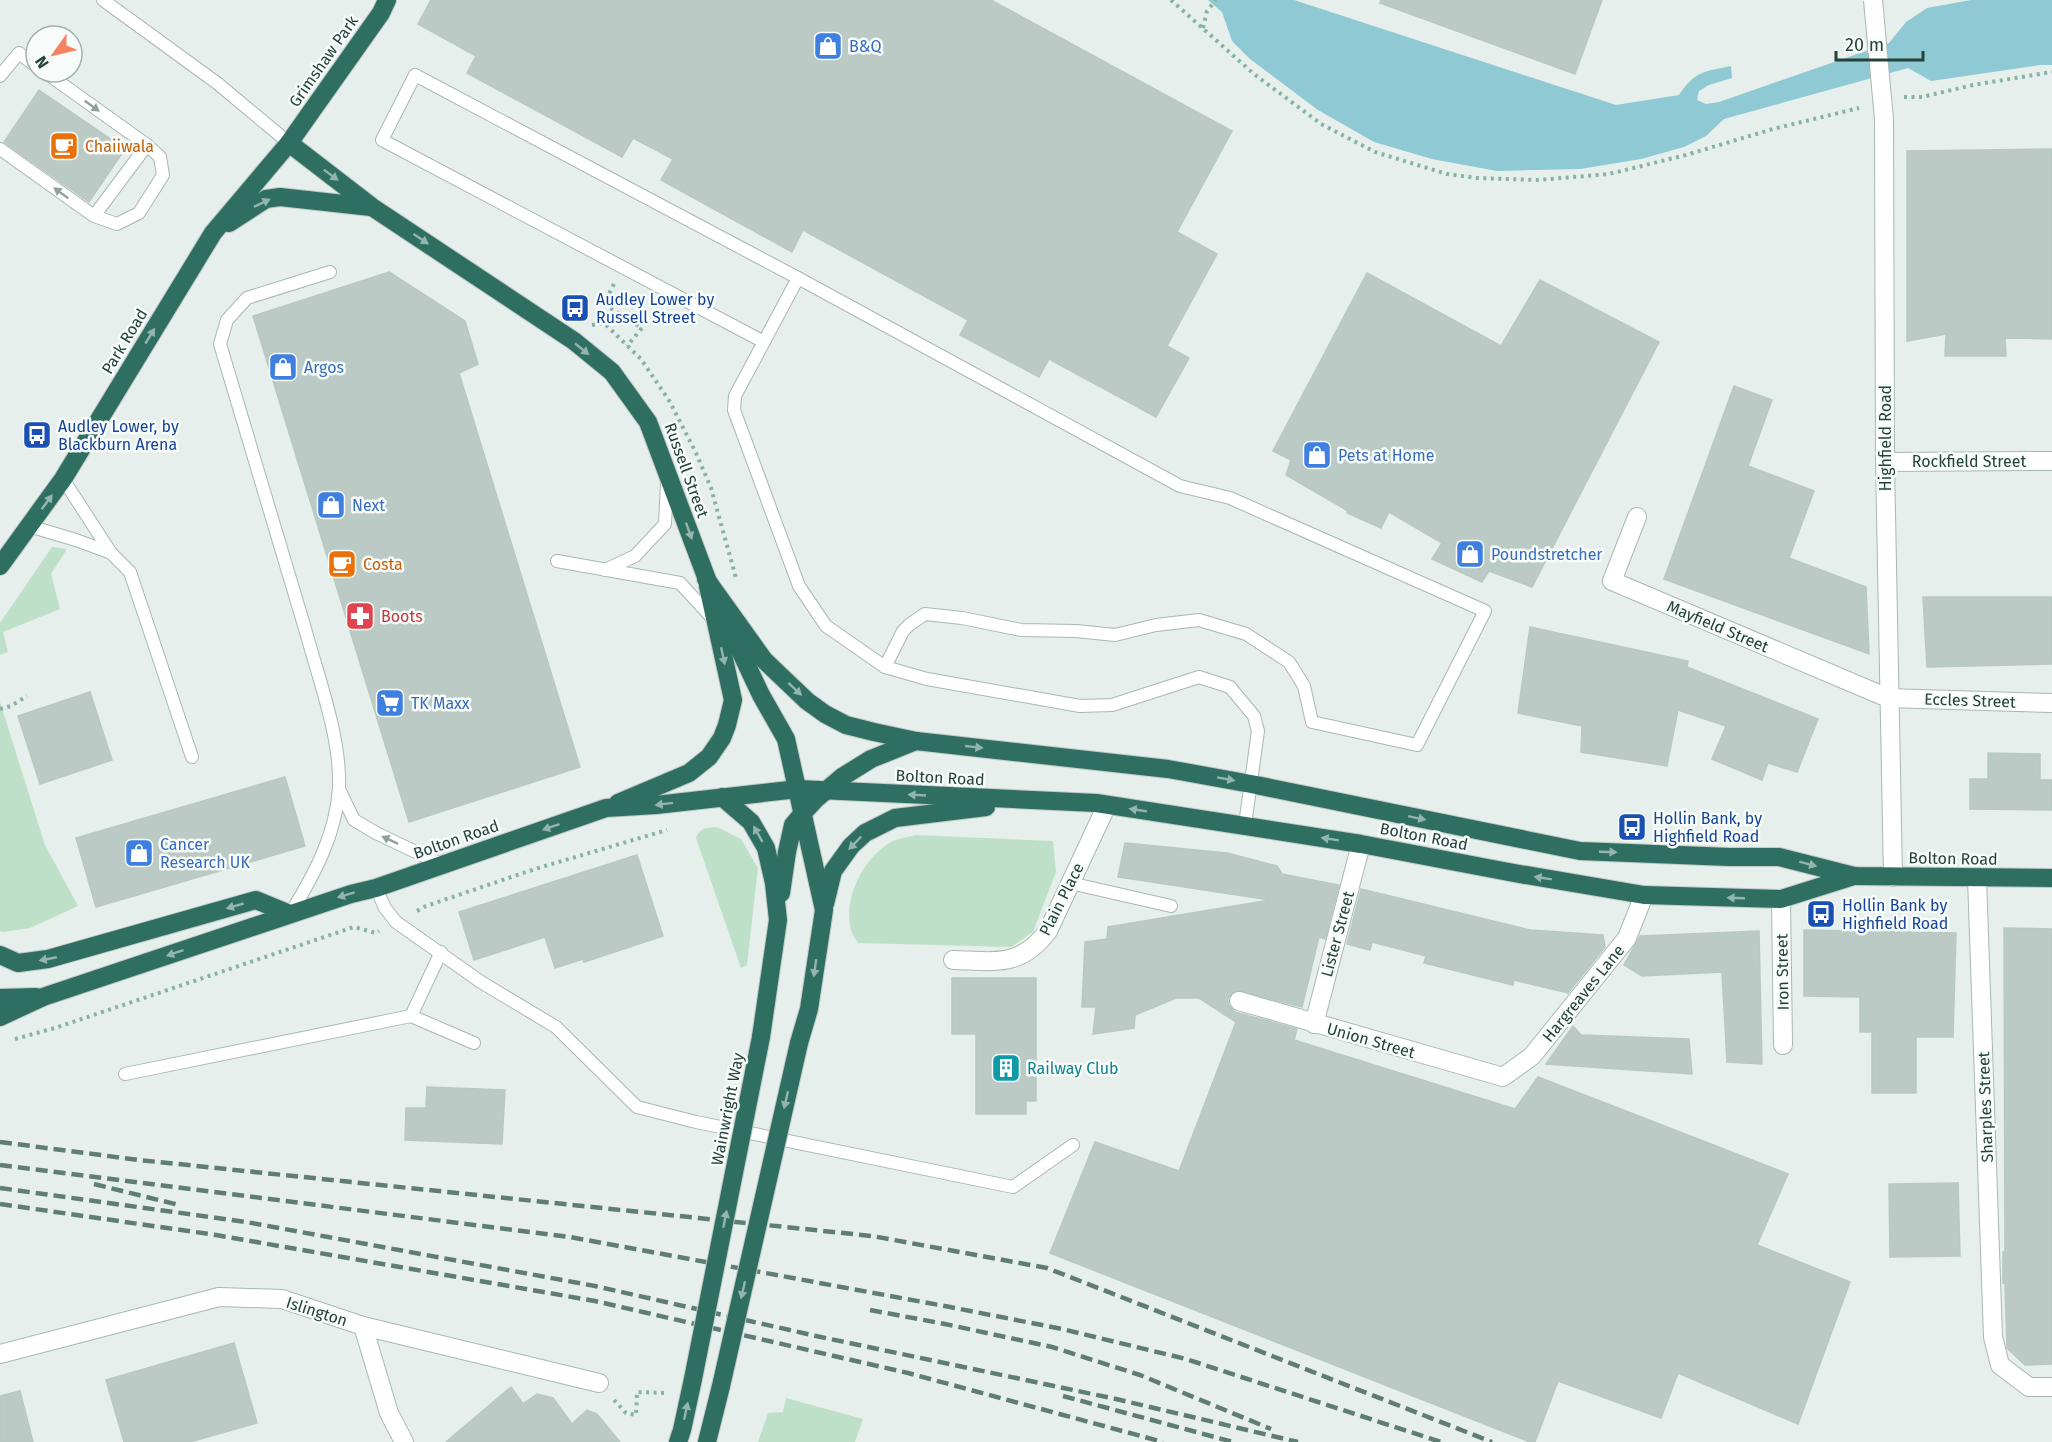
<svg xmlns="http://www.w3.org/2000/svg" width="2052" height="1442" font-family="'Fira Sans',sans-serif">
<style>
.green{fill:#bfe0c8}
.water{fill:#8ec9d4}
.building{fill:#bbcac4;stroke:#b8c9c2;stroke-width:1.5}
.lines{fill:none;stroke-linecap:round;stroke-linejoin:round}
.lane-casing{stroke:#a8b8b2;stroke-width:14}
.street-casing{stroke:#a8b8b2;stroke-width:20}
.highway-casing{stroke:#c2cac8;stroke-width:20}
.path{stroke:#86b3a5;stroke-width:4;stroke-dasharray:3 4.5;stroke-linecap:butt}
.lane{stroke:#fff;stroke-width:12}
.street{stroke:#fff;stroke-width:18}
.highway{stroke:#2f6f62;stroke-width:18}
.rail{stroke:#5f7d75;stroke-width:4.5;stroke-dasharray:12 6;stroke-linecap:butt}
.street-bridge-casing{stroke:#a8b8b2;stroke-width:20;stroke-linecap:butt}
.highway-bridge-casing{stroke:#c2cac8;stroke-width:20;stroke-linecap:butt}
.street-bridge{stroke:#fff;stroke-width:18}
.highway-bridge{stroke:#2f6f62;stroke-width:18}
.oneway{fill:#92a09c}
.oneway2{fill:#93b5ae}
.labels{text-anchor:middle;stroke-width:5;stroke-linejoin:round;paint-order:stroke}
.shop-label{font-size:16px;fill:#366cbe;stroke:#f7fbf9;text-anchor:start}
.street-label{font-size:16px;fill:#24423a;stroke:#f7fbf9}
.food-label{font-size:16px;fill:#c56008;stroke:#f7fbf9;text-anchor:start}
.transit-label{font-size:16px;fill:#164399;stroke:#f7fbf9;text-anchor:start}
.health-label{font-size:16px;fill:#be3a42;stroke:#f7fbf9;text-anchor:start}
.culture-label{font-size:16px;fill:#0d838f;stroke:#f7fbf9;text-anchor:start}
</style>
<rect width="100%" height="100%" fill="#e6efeb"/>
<g class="green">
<polygon points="52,547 67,549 51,574 60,609 3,632 8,652 0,655 0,623"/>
<polygon points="0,702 45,845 78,906 30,928 3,932 0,931"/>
<path d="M717 827 741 839 758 868 747 965 741 968 696 838C700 827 707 828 717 827Z"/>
<path d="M916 835 1053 841 1056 872 1033 932 1011 947 858 943C855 938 851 932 850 926 845 895 863 860 889 843 896 839 908 837 916 835Z"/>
<polygon points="786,1398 863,1419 855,1442 758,1442 768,1413 783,1412"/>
</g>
<path class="water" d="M1208 0H1294L1616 105 1679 95C1696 70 1704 72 1731 66L1732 78 1709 85 1699 91 1697 100 1706 104 1719 102 1889 43 1906 22 1927 8 1971 0H2052V65H2040L1931 81 1908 68 1724 119 1706 136 1684 147 1641 159 1580 169 1497 171 1432 159 1374 142 1318 110 1250 59 1232 41 1222 12Z"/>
<g class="building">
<polygon points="431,0 991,0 1232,131 1177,232 1217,254 1167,346 1189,358 1156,417 1049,359 1039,377 960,335 968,320 803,230 792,252 661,180 673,159 633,138 622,157 467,73 476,56 418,24"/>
<polygon points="1381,0 1602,0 1575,74 1380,3"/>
<polygon points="39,90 125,149 89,202 4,142"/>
<polygon points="2052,149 2052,339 2005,338 2006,356 1945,356 1946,334 1907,341 1907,151"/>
<polygon points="389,272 465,321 478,364 459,373 580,767 409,822 253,316"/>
<polygon points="1367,273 1501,346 1540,280 1659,342 1532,587 1489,571 1482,582 1432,559 1442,543 1389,512 1381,528 1347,513 1348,511 1286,475 1291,460 1273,451"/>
<polygon points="1734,386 1772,400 1748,466 1814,491 1789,558 1866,587 1869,654 1664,579"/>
<polygon points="1923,597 2052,597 2052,664 1927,667"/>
<polygon points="1530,627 1688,661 1687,667 1818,719 1797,772 1768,763 1762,780 1712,759 1726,726 1678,710 1667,766 1581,752 1582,726 1518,713"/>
<polygon points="90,692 112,760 40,784 18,716"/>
<polygon points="1988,753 2040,754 2040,780 2052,780 2052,810 1970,809 1970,779 1988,779"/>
<polygon points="285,777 305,846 96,907 76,838"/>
<polygon points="1125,843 1227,853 1277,866 1282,874 1339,885 1325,939 1319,937 1302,1007 1237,990 1232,993 1228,998 1228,1004 1235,1012 1297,1029 1294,1040 1515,1109 1538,1077 1788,1174 1757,1245 1850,1282 1798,1424 1678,1373 1661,1418 1558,1381 1535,1442 1530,1442 1050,1253 1095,1142 1179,1171 1236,1022 1199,998 1176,998 1135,1015 1134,1028 1093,1034 1096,1007 1082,1007 1085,942 1107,939 1108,927 1270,900 1118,877"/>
<polygon points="637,855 663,936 584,962 583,959 555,968 545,937 474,960 459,912"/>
<polygon points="1361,889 1530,930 1603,935 1605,947 1568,993 1514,980 1513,985 1424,963 1426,956 1372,942 1370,950 1347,944"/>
<polygon points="2004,928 2052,929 2052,1364 2025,1365 2007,1348 2005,1283 2003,1283 2003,1252 2005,1251"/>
<polygon points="1804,930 1956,933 1953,1037 1916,1037 1916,1093 1872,1093 1872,1032 1860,1032 1860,997 1804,996"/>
<polygon points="1759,931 1762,1064 1727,1062 1722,972 1642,976 1624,965 1640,936"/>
<polygon points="952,978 1036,978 1036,1101 1026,1101 1026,1114 976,1114 976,1034 952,1034"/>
<polygon points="1573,1026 1581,1035 1689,1039 1692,1074 1546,1064"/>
<polygon points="427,1087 505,1090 502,1144 405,1140 406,1108 426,1108"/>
<polygon points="1958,1183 1960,1256 1890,1257 1889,1184"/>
<polygon points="234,1343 257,1423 190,1442 124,1442 106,1380"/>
<polygon points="511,1387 523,1404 537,1394 553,1398 572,1424 587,1410 597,1414 620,1442 446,1442"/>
<polygon points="20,1391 33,1442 0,1442 0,1396"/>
</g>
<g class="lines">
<g class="lane-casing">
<g id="lane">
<polyline points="103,0 217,83 289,143"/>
<polyline points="0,76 19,53 36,66"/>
<polyline points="0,149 94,216 117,224 139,213 163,175 160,157 147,145 45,72"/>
<polyline points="94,216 147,145"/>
<polyline points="798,278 735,396 734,410 799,586 826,626 885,667 927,679 1080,706 1112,705 1199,677 1230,687 1254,716 1258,731 1245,825"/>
<polyline points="764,342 382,140 415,75 798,278 1180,486 1230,498 1485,611 1417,745 1312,722 1304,686 1289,662 1246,634 1199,620 1156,625 1115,635 1076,631 1021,630 962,618 925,614 909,625 903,631 885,667"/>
<polyline points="63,479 111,553 130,572 192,757"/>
<polyline points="29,526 76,540 111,553"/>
<polyline points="557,561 680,583 715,621"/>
<polyline points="605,570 635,556 665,524 667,482"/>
<polyline points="339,789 354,820 376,833 443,865"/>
<polyline points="1070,883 1171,906"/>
<polyline points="376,888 385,908 396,922 481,982 556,1027 637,1107 696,1122 1013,1187 1073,1145"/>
<path d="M290 914C314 875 336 835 339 788 341 738 319 680 306 632 278 536 249 440 220 344L227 320 247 298 330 272"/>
<polyline points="411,1016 474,1043"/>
<polyline points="125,1074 411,1016 441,952"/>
</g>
</g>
<g class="street-casing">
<g id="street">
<polyline points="1884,119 1885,462 1893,877"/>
<polyline points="1885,462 2052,461"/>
<polyline points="1637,517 1612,581 1888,698 2052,703"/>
<polyline points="1977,878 1993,1337 2000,1365 2029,1387 2052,1387"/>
<polyline points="1781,899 1783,1045"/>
<path d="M953 960C995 961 1020 968 1048 931L1107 805"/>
<polyline points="1239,1001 1503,1077 1532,1056 1627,938 1644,895"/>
<polyline points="1314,1024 1361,844"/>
<polyline points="363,1326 389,1413 404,1442"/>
<polyline points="0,1354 219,1297 282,1299 363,1326 599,1383"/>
</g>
</g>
<g class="highway-casing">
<g id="highway">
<polyline points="289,143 372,207 574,341 612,372 648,422 711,590"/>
<polyline points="229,223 266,199 280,197 371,207"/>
<polyline points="0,566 63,479 213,233 289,143 381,13 387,0"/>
<polyline points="706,579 764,660 807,701 825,714 846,725 874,732 916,741 1168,769 1251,784 1580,851 1729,857 1779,857 1854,876 2052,878"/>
<polyline points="727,623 761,695 786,739 824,910 809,1009 799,1043"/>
<polyline points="722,797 751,822 766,848 774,883 778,920 761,1037"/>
<polyline points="618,803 689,773 709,757 722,738 727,725 733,700 708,586"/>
<polyline points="781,893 787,852 793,825 803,813 816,799 842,777 871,759 916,741"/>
<polyline points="825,904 833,871 851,846 865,833 895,818 986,807"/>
<polyline points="0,955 18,963 48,959 256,900 290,914"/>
<polyline points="0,998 36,997"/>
<polyline points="0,1017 43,997 351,894 376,888 606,808 656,805 798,789 1096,803 1361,844 1514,873 1644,895 1781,899 1854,876"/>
<polyline points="678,1442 682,1430 693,1379"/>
<polyline points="707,1442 721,1386"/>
</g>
</g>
<g class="path">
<polyline points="1171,0 1254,74 1321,124 1375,152 1447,174 1477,178 1538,180 1609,174 1686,155 1773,129 1859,108"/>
<polyline points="1203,28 1207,11 1216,0"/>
<polyline points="1904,97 1922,97 1973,85 2052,72"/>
<polyline points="614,284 604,304 642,328 627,346"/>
<polyline points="592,325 604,323 641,359 670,402 696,453 711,488 736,578"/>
<polyline points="0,709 11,706 27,696"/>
<polyline points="417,911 426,906 535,869 667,830"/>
<polyline points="15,1039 55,1028 354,927 376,933 379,931"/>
<polyline points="614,1400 626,1413 636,1415 637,1392 665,1393"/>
</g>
<use href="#lane" class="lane"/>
<use href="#street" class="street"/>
<use href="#highway" class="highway"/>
<g class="rail">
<polyline points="0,1142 139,1160 872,1236 1047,1268 1492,1442"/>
<polyline points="0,1165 570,1237 950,1307 1062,1329 1186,1359 1441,1442"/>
<polyline points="94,1184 179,1205"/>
<polyline points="0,1188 246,1222 595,1286 816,1336 1116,1399 1298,1442"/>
<polyline points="0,1204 216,1235 595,1301 908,1373 1163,1442"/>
<polyline points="870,1310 945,1324 1052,1347 1140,1375 1271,1429"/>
<polyline points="1063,1396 1233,1442"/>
</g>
<g class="street-bridge-casing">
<polyline id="street-bridge" points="1873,0 1884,119"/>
</g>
<g class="highway-bridge-casing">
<g id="highway-bridge">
<polyline points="693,1379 761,1037"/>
<polyline points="721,1386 799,1043"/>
</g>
</g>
<use href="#street-bridge" class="street-bridge"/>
<use href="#highway-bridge" class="highway-bridge"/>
</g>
<defs><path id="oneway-solid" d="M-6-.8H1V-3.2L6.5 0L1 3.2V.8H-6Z" transform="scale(1.5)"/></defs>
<g class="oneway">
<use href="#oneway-solid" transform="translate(92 106) rotate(36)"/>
<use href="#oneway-solid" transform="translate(61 193) rotate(-144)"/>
<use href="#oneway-solid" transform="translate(390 840) rotate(-155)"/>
</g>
<g class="oneway2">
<use href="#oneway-solid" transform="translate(331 175) rotate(37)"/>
<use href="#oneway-solid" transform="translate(262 203) rotate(-26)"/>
<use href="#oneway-solid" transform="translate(421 239) rotate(34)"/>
<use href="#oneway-solid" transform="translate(150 336) rotate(-59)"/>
<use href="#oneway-solid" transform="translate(582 349) rotate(39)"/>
<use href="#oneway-solid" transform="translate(47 502) rotate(-54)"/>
<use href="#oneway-solid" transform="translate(689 531) rotate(70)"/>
<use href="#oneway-solid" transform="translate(723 656) rotate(78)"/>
<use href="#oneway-solid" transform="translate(795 689) rotate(43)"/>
<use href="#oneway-solid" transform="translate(974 747) rotate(6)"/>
<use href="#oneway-solid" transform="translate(1226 779) rotate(10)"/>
<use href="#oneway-solid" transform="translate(917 795) rotate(-177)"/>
<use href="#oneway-solid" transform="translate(664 804) rotate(173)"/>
<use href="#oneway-solid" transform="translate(1138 810) rotate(-171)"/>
<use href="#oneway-solid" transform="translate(1417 818) rotate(12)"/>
<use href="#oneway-solid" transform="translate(551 827) rotate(161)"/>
<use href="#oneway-solid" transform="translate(758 834) rotate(-120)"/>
<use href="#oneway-solid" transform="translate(1330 839) rotate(-171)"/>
<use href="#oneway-solid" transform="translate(855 843) rotate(134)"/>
<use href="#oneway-solid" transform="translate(1608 852) rotate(2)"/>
<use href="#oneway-solid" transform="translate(1808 864) rotate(15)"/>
<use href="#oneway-solid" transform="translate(1543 878) rotate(-171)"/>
<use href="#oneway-solid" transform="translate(346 895) rotate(163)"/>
<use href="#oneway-solid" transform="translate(1736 898) rotate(-178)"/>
<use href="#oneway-solid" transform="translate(235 906) rotate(164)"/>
<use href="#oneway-solid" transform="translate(175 953) rotate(161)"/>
<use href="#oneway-solid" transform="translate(48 959) rotate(169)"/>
<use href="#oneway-solid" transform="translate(815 968) rotate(98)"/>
<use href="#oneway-solid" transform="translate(786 1100) rotate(103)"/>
<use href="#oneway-solid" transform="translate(725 1219) rotate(-79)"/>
<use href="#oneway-solid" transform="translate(743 1290) rotate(103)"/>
<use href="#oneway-solid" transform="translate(686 1411) rotate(-78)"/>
</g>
<defs>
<g id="shop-square" transform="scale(1.5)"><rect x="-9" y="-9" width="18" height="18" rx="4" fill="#3f7fe0" stroke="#f7fbf9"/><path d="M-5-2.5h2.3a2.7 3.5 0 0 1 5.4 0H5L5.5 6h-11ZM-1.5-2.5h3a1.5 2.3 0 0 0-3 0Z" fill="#fff"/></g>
<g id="cafe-square" transform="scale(1.5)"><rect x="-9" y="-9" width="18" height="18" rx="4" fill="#e8710a" stroke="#f7fbf9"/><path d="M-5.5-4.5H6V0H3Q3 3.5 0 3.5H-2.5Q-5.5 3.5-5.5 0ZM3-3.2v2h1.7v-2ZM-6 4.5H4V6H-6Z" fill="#fff"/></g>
<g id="bus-square" transform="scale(1.5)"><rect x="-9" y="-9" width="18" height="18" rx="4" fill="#1a4fb4" stroke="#f7fbf9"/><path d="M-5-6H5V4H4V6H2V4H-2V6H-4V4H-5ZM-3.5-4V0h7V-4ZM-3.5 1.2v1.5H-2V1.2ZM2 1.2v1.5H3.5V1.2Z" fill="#fff"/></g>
<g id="pharmacy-square" transform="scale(1.5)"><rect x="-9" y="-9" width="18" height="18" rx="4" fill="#e0444e" stroke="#f7fbf9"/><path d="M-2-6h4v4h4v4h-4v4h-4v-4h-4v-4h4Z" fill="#fff"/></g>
<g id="supermarket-square" transform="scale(1.5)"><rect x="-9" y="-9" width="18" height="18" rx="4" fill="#3f7fe0" stroke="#f7fbf9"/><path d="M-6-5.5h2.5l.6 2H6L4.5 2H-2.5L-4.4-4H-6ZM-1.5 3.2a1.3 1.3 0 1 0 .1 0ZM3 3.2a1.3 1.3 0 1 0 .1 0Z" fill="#fff"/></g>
<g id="building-square" transform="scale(1.5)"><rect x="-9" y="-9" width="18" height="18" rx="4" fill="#0f9aa8" stroke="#f7fbf9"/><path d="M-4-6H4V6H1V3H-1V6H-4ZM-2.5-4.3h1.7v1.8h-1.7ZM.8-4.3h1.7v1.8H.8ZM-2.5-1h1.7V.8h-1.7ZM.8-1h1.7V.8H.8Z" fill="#fff"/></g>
</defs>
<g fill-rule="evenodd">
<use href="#shop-square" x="828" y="46"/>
<use href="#cafe-square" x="64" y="146"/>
<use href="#bus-square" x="575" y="308"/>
<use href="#shop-square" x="283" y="367"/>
<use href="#bus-square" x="37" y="435"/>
<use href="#shop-square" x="1317" y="455"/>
<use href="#shop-square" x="331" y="505"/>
<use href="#shop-square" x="1470" y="554"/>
<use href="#cafe-square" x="342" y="564"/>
<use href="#pharmacy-square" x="360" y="616"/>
<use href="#supermarket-square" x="390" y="703"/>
<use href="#bus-square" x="1632" y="827"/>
<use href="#shop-square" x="139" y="853"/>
<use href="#bus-square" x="1821" y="914"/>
<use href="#building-square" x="1006" y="1068"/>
</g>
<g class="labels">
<g class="shop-label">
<text x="849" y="52">B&amp;Q</text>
<text x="304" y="373">Argos</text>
<text x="1338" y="461">Pets at Home</text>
<text x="352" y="511">Next</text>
<text x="1491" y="560">Poundstretcher</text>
<text x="411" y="709">TK Maxx</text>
<text x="160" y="850">Cancer<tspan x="160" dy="18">Research UK</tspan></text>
</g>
<g class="street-label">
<text transform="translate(323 61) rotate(-55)" y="6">Grimshaw Park</text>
<text transform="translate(124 341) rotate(-59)" y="6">Park Road</text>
<text transform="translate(1885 438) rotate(-90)" y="6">Highfield Road</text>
<text x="1969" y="467">Rockfield Street</text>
<text transform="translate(687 470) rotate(70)" y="6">Russell Street</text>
<text transform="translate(1718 626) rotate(23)" y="6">Mayfield Street</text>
<text transform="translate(1970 700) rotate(2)" y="6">Eccles Street</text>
<text transform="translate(940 777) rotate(3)" y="6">Bolton Road</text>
<text transform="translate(1424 836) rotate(11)" y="6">Bolton Road</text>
<text transform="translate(456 839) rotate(-19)" y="6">Bolton Road</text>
<text transform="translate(1953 858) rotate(1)" y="6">Bolton Road</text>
<text transform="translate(1061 899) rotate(-63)" y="6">Plain Place</text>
<text transform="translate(1337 934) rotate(-75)" y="6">Lister Street</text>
<text transform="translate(1782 972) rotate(-91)" y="6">Iron Street</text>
<text transform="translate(1583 993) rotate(-51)" y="6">Hargreaves Lane</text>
<text transform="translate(1371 1040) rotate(16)" y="6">Union Street</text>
<text transform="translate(1985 1107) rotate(-92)" y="6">Sharples Street</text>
<text transform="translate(727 1109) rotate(-79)" y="6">Wainwright Way</text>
<text transform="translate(317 1311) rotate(18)" y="6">Islington</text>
</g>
<g class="food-label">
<text x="85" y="152">Chaiiwala</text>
<text x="363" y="570">Costa</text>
</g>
<g class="transit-label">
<text x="596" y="305">Audley Lower by<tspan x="596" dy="18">Russell Street</tspan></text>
<text x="58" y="432">Audley Lower, by<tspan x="58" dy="18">Blackburn Arena</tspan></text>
<text x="1653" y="824">Hollin Bank, by<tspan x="1653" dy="18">Highfield Road</tspan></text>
<text x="1842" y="911">Hollin Bank by<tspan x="1842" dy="18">Highfield Road</tspan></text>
</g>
<g class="health-label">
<text x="381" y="622">Boots</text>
</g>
<g class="culture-label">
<text x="1027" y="1074">Railway Club</text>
</g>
</g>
<g transform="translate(54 54) rotate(236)"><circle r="28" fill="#f7fbf9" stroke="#a3b1ad" stroke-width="1.5"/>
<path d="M0-4.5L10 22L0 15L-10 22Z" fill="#f4845f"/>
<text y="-9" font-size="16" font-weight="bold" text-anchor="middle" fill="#24423a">N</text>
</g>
<path d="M1836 51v9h87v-9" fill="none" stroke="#24423a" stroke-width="3"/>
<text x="1845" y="51" font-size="18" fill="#24423a" stroke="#f7fbf9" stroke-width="4.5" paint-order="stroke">20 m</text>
</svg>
